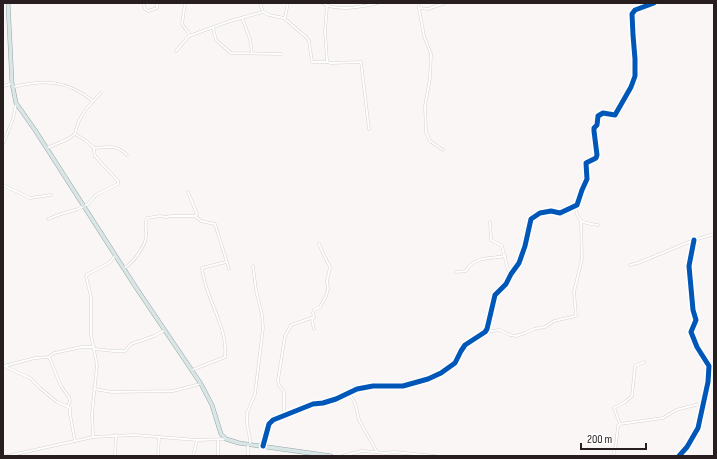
<svg xmlns="http://www.w3.org/2000/svg" width="717" height="459" font-family="'Sofia Sans Condensed',sans-serif">
<style>
.lines{fill:none;stroke-linecap:round;stroke-linejoin:round}
.street-casing{stroke:#d8d1d1;stroke-width:3}
.primary-casing{stroke:#93a6a6;stroke-width:4.5}
.street{stroke:#fefefe;stroke-width:2}
.primary{stroke:#dae6e6;stroke-width:3.5}
.cycleway-casing{stroke:#fff;stroke-width:8}
.cycleway{stroke:#0057b8;stroke-width:5}
</style>
<rect width="100%" height="100%" fill="#faf6f6"/>
<g class="lines">
<g class="street-casing">
<g id="street">
<polyline points="143,3 145,9 148,11 157,8 157,3"/>
<polyline points="260,3 263,12"/>
<path d="M322 3C338 12 361 7 378 3"/>
<polyline points="418,3 424,36 431,54 430,78 425,106 426,132 430,141 443,150"/>
<polyline points="327,6 325,31 327,60 327,62 331,63 361,62 369,129"/>
<polyline points="419,8 428,9 445,3"/>
<polyline points="285,17 288,3"/>
<polyline points="242,18 250,39 252,53"/>
<polyline points="213,28 216,40 231,53 281,54"/>
<polyline points="189,36 230,21 263,12 269,15 284,18 306,37 309,41 312,62 327,62"/>
<polyline points="176,51 189,36 188,32 182,24 185,3"/>
<polyline points="3,86 8,85 12,83"/>
<path d="M13 87C44 79 67 80 93 101"/>
<path d="M75 134C78 116 89 105 101 93"/>
<polyline points="3,144 13,119 16,104"/>
<path d="M47 148 68 139 75 134 85 140 94 148C109 147 116 144 127 155"/>
<polyline points="3,185 30,198 51,195"/>
<polyline points="188,192 197,214 195,216"/>
<path d="M575 206C578 223 582 223 598 225"/>
<polyline points="48,219 61,214 78,209 88,204 96,195 118,184 118,181 95,156 94,151 94,148"/>
<polyline points="490,222 491,240 502,246 508,270 512,273"/>
<polyline points="630,265 638,263 694,240 714,234"/>
<path d="M124 268C132 264 145 247 146 237 147 231 144 225 147 218L160 216 166 217 171 216H195L201 221 215 224 229 269"/>
<path d="M456 272 466 271C473 256 491 259 505 256"/>
<polyline points="314,329 312,320 314,317 313,313 314,310 320,307 326,296 328,289 327,281 330,267 322,251 319,244"/>
<polyline points="485,332 500,330 510,335 516,336 525,333 534,329 545,327 554,321 576,316 574,292 582,259 581,221"/>
<polyline points="95,349 114,351 125,351 131,344 154,336 165,330"/>
<polyline points="49,357 61,386 69,397 70,401 68,406"/>
<polyline points="4,366 30,378 40,388 57,402 70,408 70,414 75,441"/>
<polyline points="4,366 35,358 49,357 54,353 82,347 94,347"/>
<path d="M192 370 225 357C228 325 205 299 202 268L226 262"/>
<polyline points="94,389 112,392 173,391 200,384"/>
<polyline points="348,392 355,403 359,420 377,452"/>
<polyline points="284,415 284,392 279,385 278,380 285,336 291,325 314,317"/>
<polyline points="620,424 614,408 625,402 632,396 635,366 644,362"/>
<polyline points="93,437 92,414 97,365 91,335 91,297 86,276 88,274 109,263 115,256"/>
<polyline points="248,444 248,456"/>
<polyline points="250,445 250,439 247,424 247,413 255,394 263,328 262,315 256,290 253,266"/>
<polyline points="263,446 269,424 273,420 313,404 323,403 336,399 357,389 373,386 403,386 428,379 441,373 455,363 461,351 465,345 485,332 487,329 495,295 506,284 511,274 519,263 525,246 531,219 540,213 551,211 560,213 577,205 582,190 587,179 586,163 596,158 597,155 594,131 594,128 597,125 598,116 603,113 615,115 631,87 635,76 635,59 633,35 632,14 635,10 654,3"/>
<polyline points="7,456 93,437 134,435 197,440 225,439"/>
<polyline points="115,456 116,435"/>
<polyline points="158,456 159,437"/>
<polyline points="193,456 197,440"/>
<polyline points="218,456 218,441"/>
<polyline points="342,456 362,451 386,453 394,452 435,456"/>
<polyline points="613,456 616,444 618,426 620,424 663,418 676,410 703,403"/>
<polyline points="679,456 687,447 698,428 708,382 709,366 697,347 691,332 696,320 693,310 689,266 694,240"/>
</g>
</g>
<g class="primary-casing">
<polyline id="primary" points="8,3 12,83 16,103 35,130 135,286 201,384 212,405 221,434 226,439 239,443 331,456"/>
</g>
<use href="#street" class="street"/>
<use href="#primary" class="primary"/>
<g class="cycleway-casing">
<g id="cycleway">
<polyline points="263,446 269,424 273,420 313,404 323,403 336,399 357,389 373,386 403,386 428,379 441,373 455,363 461,351 465,345 485,332 487,329 495,295 506,284 511,274 519,263 525,246 531,219 540,213 551,211 560,213 577,205 582,190 587,179 586,163 596,158 597,155 594,131 594,128 597,125 598,116 603,113 615,115 631,87 635,76 635,59 633,35 632,14 635,10 654,3"/>
<polyline points="679,456 687,447 698,428 708,382 709,366 697,347 691,332 696,320 693,310 689,266 694,240"/>
</g>
</g>
<use href="#cycleway" class="cycleway"/>
</g>
<rect width="717" height="459" fill="none" stroke="#291e1f" stroke-width="8"/>
<path d="M581 443v6h65v-6" fill="none" stroke="#291e1f" stroke-width="2"/>
<text x="587" y="443" font-size="12" fill="#291e1f" stroke="#ffffff" stroke-width="3" paint-order="stroke">200 m</text>
</svg>
